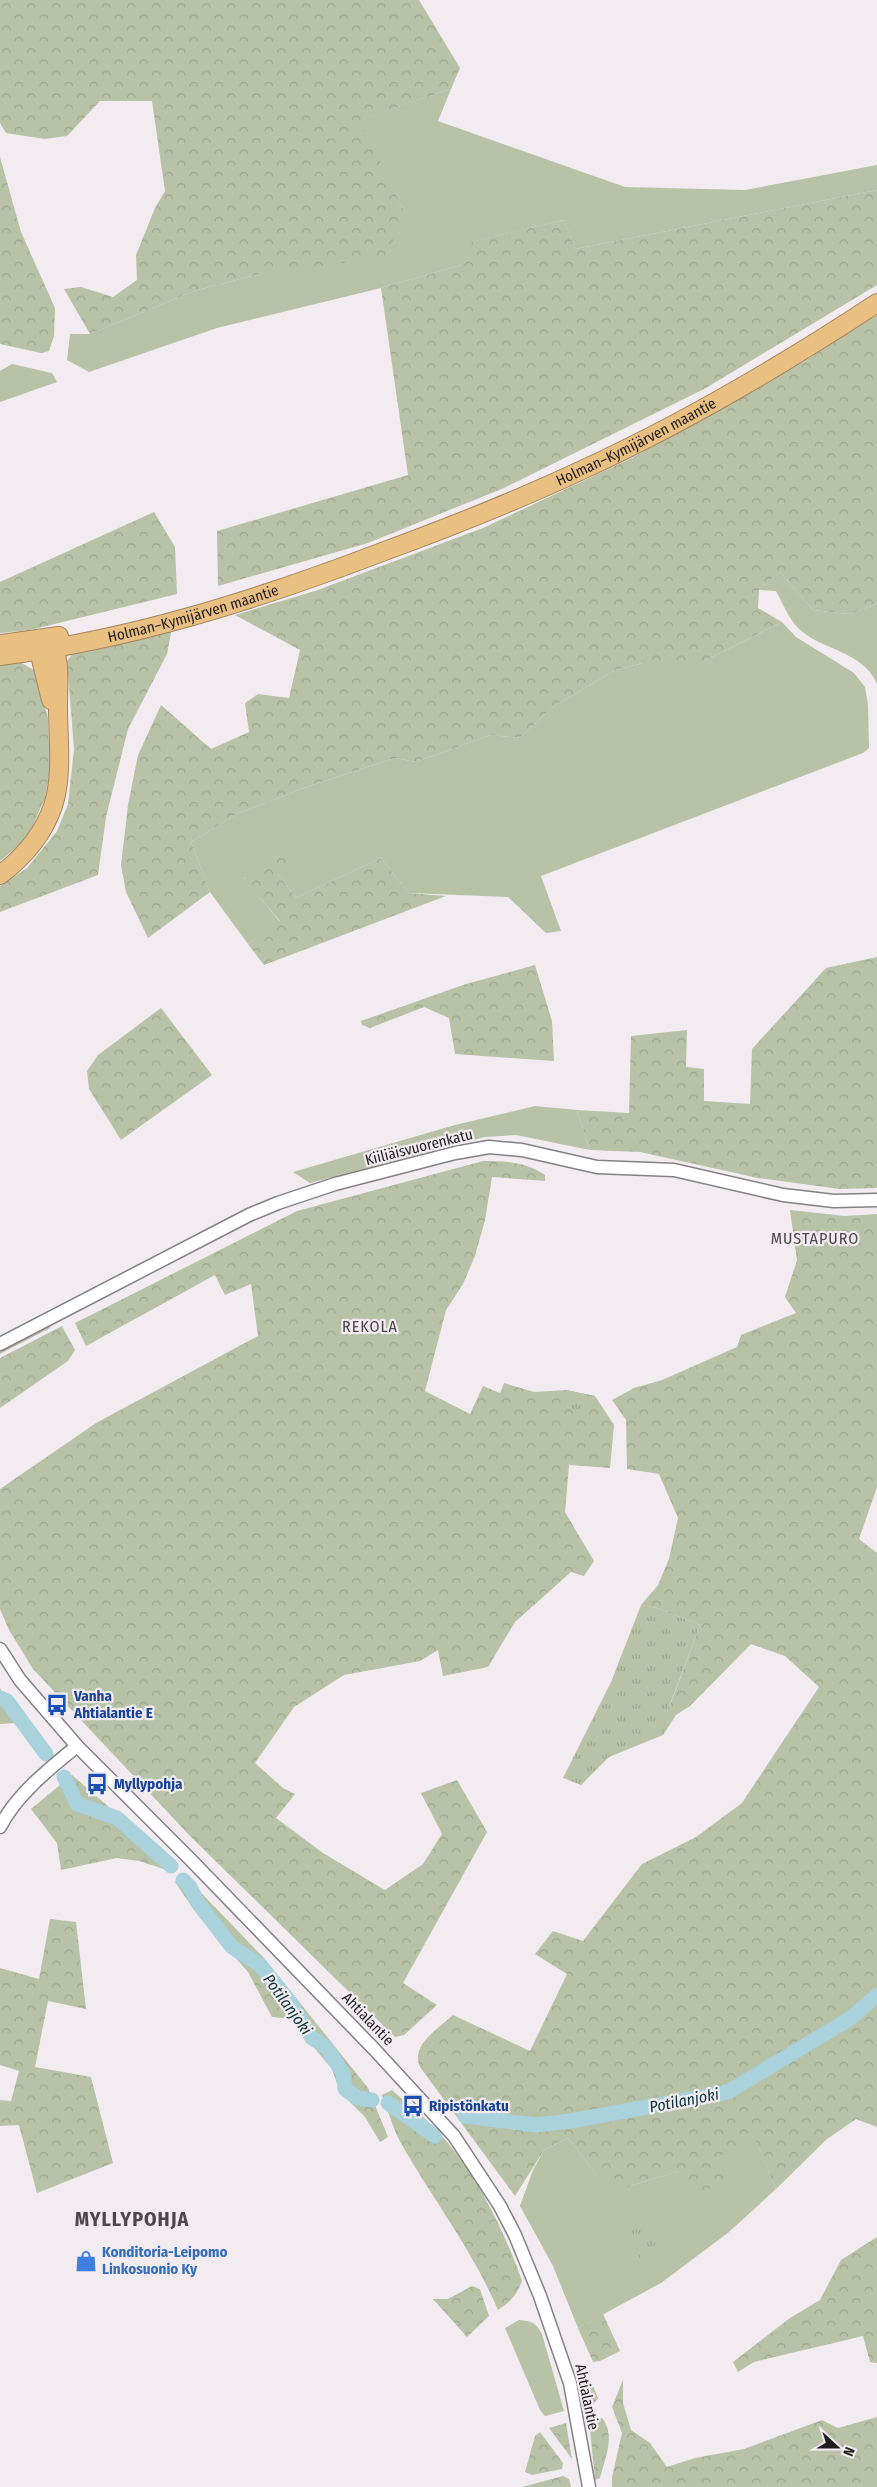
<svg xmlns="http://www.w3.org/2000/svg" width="877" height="2487" font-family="'Fira Sans Condensed',sans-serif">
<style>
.grass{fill:#b7c2a6}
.forest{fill:url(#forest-crowns)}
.park{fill:url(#park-tufts)}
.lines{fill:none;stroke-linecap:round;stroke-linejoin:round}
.river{stroke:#a9d2dc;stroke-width:15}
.secondary-casing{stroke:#868085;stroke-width:15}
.highway-casing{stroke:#a2865f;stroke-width:20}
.secondary{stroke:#fff;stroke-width:12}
.highway{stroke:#e9bf82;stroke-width:18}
.labels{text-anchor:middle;stroke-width:4.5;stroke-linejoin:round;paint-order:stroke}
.street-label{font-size:15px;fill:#1e1c1e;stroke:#f2ecf1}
.transit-label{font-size:15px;font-weight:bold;fill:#164399;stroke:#f2ecf1;text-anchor:start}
.shop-label{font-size:15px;font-weight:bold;fill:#366cbe;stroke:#f2ecf1;text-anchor:start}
.neighbourhood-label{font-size:16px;letter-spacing:1px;fill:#4c474b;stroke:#f2ecf1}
.water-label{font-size:16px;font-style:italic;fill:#093239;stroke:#f2ecf1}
.district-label{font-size:20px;font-weight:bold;letter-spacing:1px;fill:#4c474b;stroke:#f2ecf1}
</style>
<defs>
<pattern id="forest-crowns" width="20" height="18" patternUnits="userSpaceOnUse" patternTransform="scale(1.25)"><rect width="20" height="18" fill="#b7c2a6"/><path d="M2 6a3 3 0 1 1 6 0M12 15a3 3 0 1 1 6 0" fill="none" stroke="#9da68e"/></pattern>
<pattern id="park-tufts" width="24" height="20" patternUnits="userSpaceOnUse" patternTransform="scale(1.25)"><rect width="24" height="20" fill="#b7c2a6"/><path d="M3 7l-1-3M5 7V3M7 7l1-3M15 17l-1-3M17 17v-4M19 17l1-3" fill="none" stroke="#9da68e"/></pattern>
</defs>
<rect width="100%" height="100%" fill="#f2ecf1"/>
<g class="grass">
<polygon points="451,89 438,121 625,187 745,190 877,165 877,190 575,249 564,220 471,242 461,265 381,288 217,328 89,372 67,360 70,334 90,334 194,291 260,274 404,211 359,120"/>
<polygon points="12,364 52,373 57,382 0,402 0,371"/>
<path d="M780 572 813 610 849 614 877 604V684C863 650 821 651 798 628 789 619 782 602 776 591L759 590Z"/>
<polygon points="782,622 796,637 854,673 865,687 868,705 869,748 863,753 541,876 561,931 546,933 508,897 409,893 381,858 296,898 278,874 244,878 280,922 248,944 210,892 191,842 237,814 309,786 395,758 416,762 490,735 520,738 553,707 615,670 643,663 700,663"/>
<polygon points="535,1106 577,1110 590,1150 516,1135 485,1137 310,1183 293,1172 455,1125"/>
<polygon points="49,1322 50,1328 0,1354 0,1348"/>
<polygon points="0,1688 17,1723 0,1724"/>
<polygon points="568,2138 596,2174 630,2186 679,2171 756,2139 776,2189 729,2232 661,2283 578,2328 553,2266 520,2206 533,2170 544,2150"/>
<path d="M519 2320C532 2321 536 2323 542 2334L564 2411 545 2416 540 2410 505 2328Z"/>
</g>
<g class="forest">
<polygon points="0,0 419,0 460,68 451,89 360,120 404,211 387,257 260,274 194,291 90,334 64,289 81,287 113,297 137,280 136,255 155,208 165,191 152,101 100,101 67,136 45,139 6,133 0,123"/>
<polygon points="0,157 21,232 55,308 54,336 49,351 41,353 0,344"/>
<polygon points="877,190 877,285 706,388 504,488 368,543 218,586 217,531 408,475 381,288 461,265 470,242 564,220 575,249"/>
<polygon points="877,315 877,604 849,614 813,610 780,572 759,590 758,608 782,622 700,663 643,663 615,670 553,707 520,738 490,735 416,762 395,758 309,786 237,814 191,842 210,892 148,938 126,892 121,865 128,805 138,755 161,705 211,749 249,732 245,703 258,694 289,698 300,650 235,615 315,591 483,528 632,458 805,361"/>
<polygon points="154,512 175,547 177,594 30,630 0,633 0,582"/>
<polygon points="173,623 167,654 128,729 106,817 98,875 0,912 0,886 27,868 57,831 68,804 74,749 67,661 74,652"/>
<polygon points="20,662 34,670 48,718 50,769 45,798 27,839 0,861 0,663"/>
<polygon points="285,848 296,859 278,874 296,898 381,858 409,893 446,896 264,965 248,944 280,921 244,879"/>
<polygon points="877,957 877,1188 840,1189 758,1178 640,1152 590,1150 577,1110 629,1113 631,1036 687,1030 686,1067 704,1069 704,1101 750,1104 752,1049 826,968"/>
<polygon points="535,965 552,1021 554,1061 455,1054 449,1018 424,1007 370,1028 362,1025 361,1021 466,984"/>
<polygon points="161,1008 212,1075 121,1140 89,1089 87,1071 98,1055"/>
<path d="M483 1161C506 1161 526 1162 545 1175V1181L492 1177 485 1220 475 1256 463 1284 446 1310 425 1391 470 1414 483 1386 500 1393 504 1383 534 1392 566 1390 595 1396 614 1425 610 1468 569 1465 565 1512 594 1561 584 1576 571 1572 515 1622 488 1667 443 1676 438 1650 420 1661 344 1675 294 1707 255 1763 283 1788 295 1794 276 1818 323 1853 385 1890 423 1864 442 1834 421 1793 457 1780 487 1832 403 1983 437 2005 404 2035 395 2037 190 1836 33 1669 9 1630 0 1609V1489L96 1423 258 1336 251 1284 225 1295 215 1275 86 1346 75 1323 297 1211Z"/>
<path d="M790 1210 845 1216 877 1214V1487L859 1539 877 1553V2127L856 2119 827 2139 776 2189 756 2140 721 2155 726 2181 692 2197 679 2171 630 2186 623 2191 596 2174 568 2138 544 2150 515 2196 420 2067C410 2045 438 2029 453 2015L530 2051 567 1974 535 1954 553 1931 583 1941 642 1864 696 1837 742 1803 819 1687 785 1656 751 1644 690 1706 676 1715 669 1708 700 1625 657 1608 641 1605 658 1585 669 1559 678 1518 659 1474 627 1469 626 1420 612 1400 634 1388 662 1380 737 1347 741 1335 796 1313 785 1297 797 1260Z"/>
<polygon points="62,1326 75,1350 68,1361 0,1408 0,1358"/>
<polygon points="72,1775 172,1862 167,1870 139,1861 117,1858 61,1870 57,1843 31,1809"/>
<polygon points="183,1874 264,1958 368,2088 388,2137 380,2142 365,2117 340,2092 332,2069 290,2019 272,2017 248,1972 197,1914 175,1882"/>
<polygon points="50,1919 76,1922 86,2009 48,2001 35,2067 91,2077 113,2163 37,2193 19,2125 0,2126 0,2100 11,2101 19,2071 0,2065 0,1968 39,1979"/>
<path d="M392 2090C405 2102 420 2113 432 2126 472 2164 504 2229 522 2281 517 2295 510 2302 498 2310 473 2251 434 2201 402 2145 393 2130 389 2112 382 2095Z"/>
<polygon points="877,2237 877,2363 870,2362 863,2336 754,2362 738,2372 733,2362 790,2318 820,2300 841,2260"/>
<polygon points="472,2286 480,2289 489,2316 467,2337 433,2299 448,2299"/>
<polygon points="603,2314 620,2351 600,2361 593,2362 578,2328"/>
<polygon points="623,2380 623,2403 631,2430 650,2443 667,2467 695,2458 744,2449 822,2420 838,2428 877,2417 877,2487 612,2487 612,2477 622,2433 612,2407"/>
<polygon points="591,2381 598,2398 592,2406 586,2406 584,2392"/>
<path d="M602 2418C616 2435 605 2458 600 2478L595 2480 589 2420Z"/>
<polygon points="566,2423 572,2459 549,2428"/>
<polygon points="540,2432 563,2463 562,2469 532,2475 525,2472 535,2436"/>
<polygon points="563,2476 569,2479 571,2487 522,2487"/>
</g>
<g class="park">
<polygon points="566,1390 595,1396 595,1406 579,1418 564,1403"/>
<polygon points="641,1605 657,1608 700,1625 669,1707 676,1715 663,1735 609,1757 581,1785 563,1778 611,1682"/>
<path d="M642 2212 654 2233 659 2256 648 2267C631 2249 626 2241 632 2216Z"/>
</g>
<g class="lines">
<g class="river">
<polyline points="0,1698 7,1701 46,1754"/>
<polyline points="64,1777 77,1804 117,1818 171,1866"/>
<polyline points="183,1880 190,1887 198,1903 232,1947 260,1965 289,2001 312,2038 326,2047 343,2073 345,2089 358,2098 372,2100"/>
<polyline points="388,2103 435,2136"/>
<polyline points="465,2116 536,2125 571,2121 728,2092 851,2018 877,1995"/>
</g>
<g class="secondary-casing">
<g id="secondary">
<polyline points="0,1344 249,1215 278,1203 335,1184 455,1153 489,1147 522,1150 597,1167 674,1170 783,1195 834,1201 877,1200"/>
<polyline points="0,1649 20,1680 77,1746 189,1858 374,2049 454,2136 500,2206 515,2235 540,2296 570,2383 589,2487"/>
<path d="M0 1827C16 1795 50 1768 77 1746"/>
</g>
</g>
<g class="highway-casing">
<g id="highway">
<polyline points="42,640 39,651 51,700"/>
<polyline points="0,644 59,636"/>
<path id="s1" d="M0 656C131 640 259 599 382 552 450 527 516 501 582 470 684 423 783 365 877 303"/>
<path d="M0 875C24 857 43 835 53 806 63 775 58 739 58 707 58 689 60 667 55 650 53 646 51 643 48 641"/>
</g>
</g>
<use href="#secondary" class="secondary"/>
<use href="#highway" class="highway"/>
</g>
<defs>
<g id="bus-bare" transform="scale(1.725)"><path d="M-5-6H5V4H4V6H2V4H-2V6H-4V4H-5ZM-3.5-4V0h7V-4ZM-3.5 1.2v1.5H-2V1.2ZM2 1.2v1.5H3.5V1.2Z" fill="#1a4fb4" stroke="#f2ecf1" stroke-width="2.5" paint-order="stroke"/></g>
<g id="shop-bare" transform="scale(1.725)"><path d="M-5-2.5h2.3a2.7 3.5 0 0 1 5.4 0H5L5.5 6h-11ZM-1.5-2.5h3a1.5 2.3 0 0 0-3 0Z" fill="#3f7fe0" stroke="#f2ecf1" stroke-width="2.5" paint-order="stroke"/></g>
</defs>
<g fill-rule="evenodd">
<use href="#bus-bare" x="57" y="1705"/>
<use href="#bus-bare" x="97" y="1784"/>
<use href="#bus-bare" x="413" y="2106"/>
<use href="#shop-bare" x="86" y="2261"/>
</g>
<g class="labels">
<g class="street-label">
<text dy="5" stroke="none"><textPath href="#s1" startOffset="674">Holman–Kymijärven maantie</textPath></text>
<text dy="5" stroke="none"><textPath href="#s1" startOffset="198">Holman–Kymijärven maantie</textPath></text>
<text transform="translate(419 1147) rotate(-14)" y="5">Kiiliäisvuorenkatu</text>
<text transform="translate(368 2019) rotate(46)" y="5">Ahtialantie</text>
<text transform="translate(587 2397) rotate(78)" y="5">Ahtialantie</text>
</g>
<g class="transit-label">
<text x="74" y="1701">Vanha<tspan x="74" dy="17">Ahtialantie E</tspan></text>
<text x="114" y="1789">Myllypohja</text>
<text x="429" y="2111">Ripistönkatu</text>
</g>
<g class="shop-label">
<text x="102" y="2257">Konditoria-Leipomo<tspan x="102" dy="17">Linkosuonio Ky</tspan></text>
</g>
<g class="neighbourhood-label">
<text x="815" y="1244">MUSTAPURO</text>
<text x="370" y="1332">REKOLA</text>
</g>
<g class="water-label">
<text transform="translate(288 2004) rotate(54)" y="6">Potilanjoki</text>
<text transform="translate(684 2100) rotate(-11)" y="6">Potilanjoki</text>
</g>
<g class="district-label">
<text x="132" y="2226">MYLLYPOHJA</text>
</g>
</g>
<g transform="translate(837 2447) rotate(111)" stroke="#f2ecf1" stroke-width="4" paint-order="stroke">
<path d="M0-4L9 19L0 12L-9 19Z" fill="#1e1c1e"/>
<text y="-8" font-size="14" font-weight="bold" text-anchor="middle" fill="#1e1c1e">N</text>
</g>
</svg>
